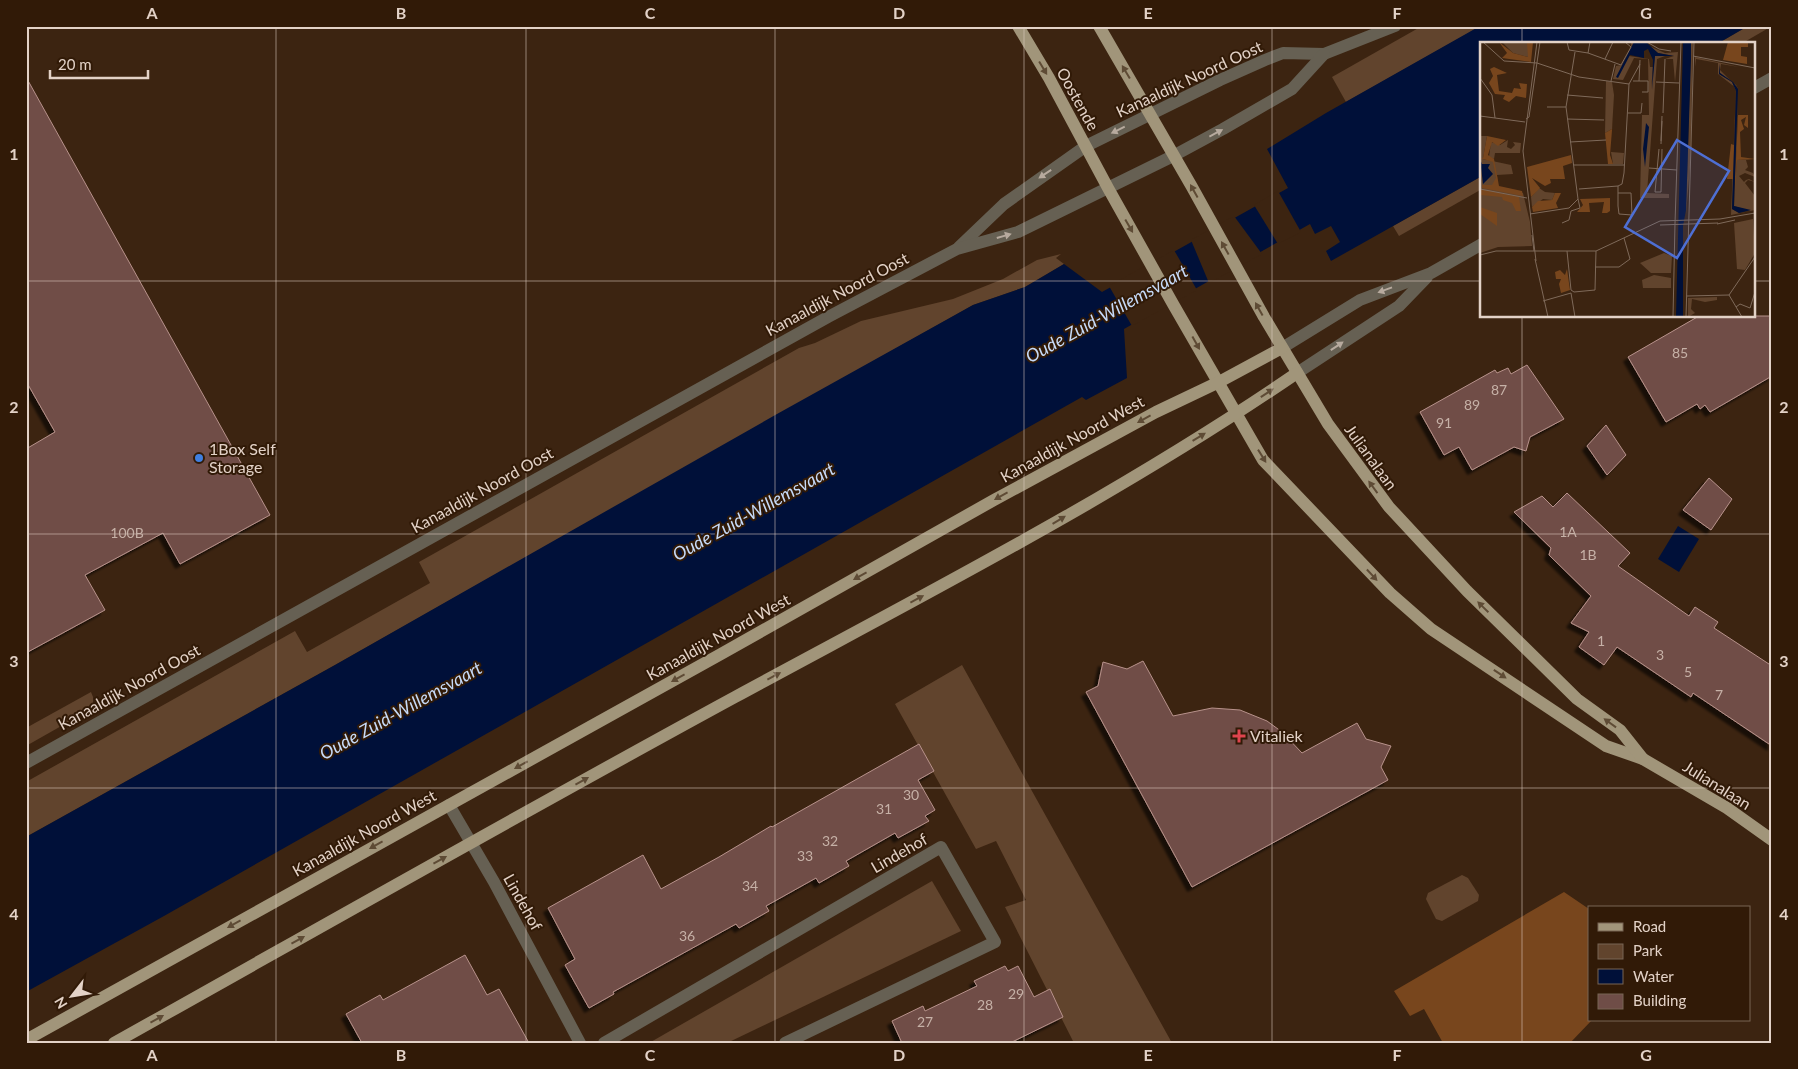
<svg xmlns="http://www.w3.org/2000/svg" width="1798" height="1069" font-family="Lato,sans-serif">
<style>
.green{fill:#61442d}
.forest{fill:#78461d}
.water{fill:#001039}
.pier{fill:#3c2411}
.building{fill:#6f4d47;stroke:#b8928b;filter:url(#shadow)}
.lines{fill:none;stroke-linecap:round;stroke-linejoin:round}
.minor{stroke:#666053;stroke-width:12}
.major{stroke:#a1957a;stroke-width:12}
.oneway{fill:#5e4b35}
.oneway2{fill:#b7aa9e}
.grid{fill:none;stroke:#e3d2c7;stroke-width:1;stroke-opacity:0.55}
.shop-dot{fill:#3f7fe0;stroke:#311a07;stroke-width:2}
.health-dot{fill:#e0444e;stroke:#311a07;stroke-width:2}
.labels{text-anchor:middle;stroke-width:4;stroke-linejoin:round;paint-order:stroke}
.number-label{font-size:14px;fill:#c6b1a7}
.street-label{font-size:16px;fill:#e3d2c7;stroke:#311a07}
.poi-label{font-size:16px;fill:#e3d2c7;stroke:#311a07;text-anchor:start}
.water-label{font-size:18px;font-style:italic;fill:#c6daf8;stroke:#311a07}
.inset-road{fill:none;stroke:#7f6a5a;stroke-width:1}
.view{fill:#4e6fd4;fill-opacity:0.15;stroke:#4e6fd4;stroke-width:2.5}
.inset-edge{fill:none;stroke:#e3d2c7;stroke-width:2.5}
.neatline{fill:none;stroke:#e3d2c7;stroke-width:2}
.grid-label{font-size:16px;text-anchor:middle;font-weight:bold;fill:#e3d2c7}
</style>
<defs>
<filter id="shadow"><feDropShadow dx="-4.5" dy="4.5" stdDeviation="1" flood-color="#0009"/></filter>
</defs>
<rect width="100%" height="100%" fill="#3c2411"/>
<g class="green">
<polygon points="1422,26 1481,26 1346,102 1332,77"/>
<polygon points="1748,26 1772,26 1741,44 1717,44"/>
<polygon points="1482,176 1482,189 1399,236 1393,226"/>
<polygon points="1061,254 1056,258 1064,264 1025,287 973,305 335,665 26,837 26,782 295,631 307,652 430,583 419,562 799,348 815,343 861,321 953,299 1003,279 1037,260"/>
<polygon points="962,665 1172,1043 1074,1043 1005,907 1026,900 996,841 976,849 895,704"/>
<polygon points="91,692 93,697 93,708 26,746 26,728"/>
<polygon points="1462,875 1468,878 1479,895 1478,901 1442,921 1436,919 1426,899 1428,893"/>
<polygon points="932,881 961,931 727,1043 649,1043"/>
</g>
<polygon class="forest" points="1564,892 1589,909 1589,1020 1592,1020 1570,1043 1443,1043 1424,1009 1410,1016 1394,991"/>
<g class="water">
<polygon points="1480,26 1748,26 1717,44 1482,44 1482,176 1331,261 1326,251 1340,242 1331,226 1315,234 1310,224 1124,329 1127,378 1086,400 1082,397 164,916 26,992 26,837 335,665 777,414 973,305 1025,287 1064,264 1102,292 1288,188 1267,149 1326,113"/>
<polygon points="1678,526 1699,539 1679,572 1658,559"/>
</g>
<g class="pier">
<polygon points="1278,191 1301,232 1278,244 1254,205"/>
<polygon points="1234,216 1262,254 1209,283 1191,240"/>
<polygon points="1174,250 1197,290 1132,326 1109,286"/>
</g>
<g class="building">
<polygon points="26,77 270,515 180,564 163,533 85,575 105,610 26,653 26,449 55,432 26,381"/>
<polygon points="1699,316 1772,316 1772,376 1710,412 1705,405 1700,409 1697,404 1666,422 1628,357"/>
<polygon points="1527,365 1564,419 1530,437 1526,451 1514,447 1472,470 1459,447 1444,455 1420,412 1495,370 1497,373 1508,368 1511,374"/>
<polygon points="1606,425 1626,455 1607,475 1587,446"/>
<polygon points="1709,478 1732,499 1711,530 1683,510"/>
<polygon points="1567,493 1630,553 1618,566 1689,616 1695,607 1718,622 1714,628 1772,666 1772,746 1693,693 1691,697 1617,647 1604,665 1579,647 1589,632 1571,623 1591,596 1549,555 1551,548 1514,512 1542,496 1553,507"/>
<polygon points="1143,661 1173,716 1212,708 1240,710 1267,721 1282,732 1302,753 1357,723 1366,739 1391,746 1381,767 1388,780 1192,887 1086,692 1098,686 1103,662 1127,669"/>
<polygon points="919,744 934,771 918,780 935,810 925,816 929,821 898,838 895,833 846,861 849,866 819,883 816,878 766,906 769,911 739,928 736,924 613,992 614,994 589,1008 565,965 575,959 548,908 643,855 661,889 719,857 771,826 772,827"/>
<polygon points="465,955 487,995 499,989 529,1043 362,1043 346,1014 380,995 383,1000"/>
<polygon points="1005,966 1008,971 1018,966 1034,997 1050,989 1063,1017 1010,1043 902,1043 892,1021 923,1006 925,1011 977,986 974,981"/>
</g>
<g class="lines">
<g class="minor">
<polyline points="1754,88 1772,78"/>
<polyline points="959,247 1004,204 1086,146 1220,80 1265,60 1283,53 1324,54 1395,26"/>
<polyline points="1282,348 1360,300 1431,273 1482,244"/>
<polyline points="1297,373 1399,306 1427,277"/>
<polyline points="26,763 828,317 957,249 1018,232 1173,156 1223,129 1292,89 1324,54"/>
<polyline points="449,805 494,882 580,1043"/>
<polyline points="604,1043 941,847 995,942 785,1043"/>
</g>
<g class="major">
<polyline points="1018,26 1049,78 1108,188 1173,304 1263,460 1390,593 1431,629 1606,746 1643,759 1727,808 1772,840"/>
<polyline points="1099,26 1192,187 1264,317 1328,424 1389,507 1467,591 1577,699 1620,730 1643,759"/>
<polyline points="26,1040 721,654 994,500 1156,412 1219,382 1282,348"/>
<path d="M114 1043C321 927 527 810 735 697 925 594 1119 495 1297 373"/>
</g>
</g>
<defs><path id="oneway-solid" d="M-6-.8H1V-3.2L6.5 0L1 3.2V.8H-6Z" transform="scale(1.25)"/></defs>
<g class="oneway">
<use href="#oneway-solid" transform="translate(1043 68) rotate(59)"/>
<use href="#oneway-solid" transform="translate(1126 72) rotate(-121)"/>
<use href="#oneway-solid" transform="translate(1194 191) rotate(-119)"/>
<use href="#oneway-solid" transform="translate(1129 226) rotate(60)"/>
<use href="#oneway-solid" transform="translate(1225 248) rotate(-119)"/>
<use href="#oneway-solid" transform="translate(1259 309) rotate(-119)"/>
<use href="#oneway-solid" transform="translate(1196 343) rotate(61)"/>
<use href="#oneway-solid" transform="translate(1267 393) rotate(-34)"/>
<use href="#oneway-solid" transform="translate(1144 419) rotate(151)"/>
<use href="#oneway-solid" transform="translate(1199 437) rotate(-31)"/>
<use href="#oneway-solid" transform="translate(1262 456) rotate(58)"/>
<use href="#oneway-solid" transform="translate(1373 487) rotate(-126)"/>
<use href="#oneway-solid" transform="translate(1001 496) rotate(151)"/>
<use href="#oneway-solid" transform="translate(1059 520) rotate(-31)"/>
<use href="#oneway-solid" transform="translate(1372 575) rotate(47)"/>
<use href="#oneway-solid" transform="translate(860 576) rotate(151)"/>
<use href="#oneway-solid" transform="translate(917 599) rotate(-28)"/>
<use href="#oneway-solid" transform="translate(1483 607) rotate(-136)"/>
<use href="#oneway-solid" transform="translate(1500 674) rotate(34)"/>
<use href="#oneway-solid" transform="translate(774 676) rotate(-28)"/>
<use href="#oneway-solid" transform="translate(678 678) rotate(151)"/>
<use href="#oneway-solid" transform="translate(1610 723) rotate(-144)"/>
<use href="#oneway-solid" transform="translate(521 765) rotate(151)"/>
<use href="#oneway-solid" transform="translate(582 781) rotate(-29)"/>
<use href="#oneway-solid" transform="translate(376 845) rotate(151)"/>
<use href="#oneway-solid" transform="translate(440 860) rotate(-29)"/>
<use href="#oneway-solid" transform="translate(234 924) rotate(151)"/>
<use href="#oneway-solid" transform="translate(298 940) rotate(-29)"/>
<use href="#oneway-solid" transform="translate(157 1019) rotate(-29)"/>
</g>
<g class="oneway2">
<use href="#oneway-solid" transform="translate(1118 130) rotate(154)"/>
<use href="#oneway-solid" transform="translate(1216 133) rotate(-28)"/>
<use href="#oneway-solid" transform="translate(1045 174) rotate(146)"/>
<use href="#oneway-solid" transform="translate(1004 236) rotate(-16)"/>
<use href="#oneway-solid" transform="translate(1385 290) rotate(160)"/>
<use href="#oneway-solid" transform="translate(1337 346) rotate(-34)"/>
</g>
<path class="grid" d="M276 26V1043M526 26V1043M775 26V1043M1024 26V1043M1272 26V1043M1522 26V44M26 281H1482M1754 281H1772M1522 316V1043M26 534H1772M26 788H1772"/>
<circle class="shop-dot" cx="199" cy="458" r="5"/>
<path class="health-dot" d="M1236.5 728.5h5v5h5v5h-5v5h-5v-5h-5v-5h5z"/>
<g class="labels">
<g class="number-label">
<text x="1680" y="358">85</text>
<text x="1499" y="395">87</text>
<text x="1472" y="410">89</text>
<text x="1444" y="428">91</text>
<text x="1568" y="537">1A</text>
<text x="127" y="538">100B</text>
<text x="1588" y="560">1B</text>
<text x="1601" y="646">1</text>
<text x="1660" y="660">3</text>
<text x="1688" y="677">5</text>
<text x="1719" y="700">7</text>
<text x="911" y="800">30</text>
<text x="884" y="814">31</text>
<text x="830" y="846">32</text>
<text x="805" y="861">33</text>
<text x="750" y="891">34</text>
<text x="687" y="941">36</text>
<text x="1016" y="999">29</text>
<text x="985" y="1010">28</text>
<text x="925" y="1027">27</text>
</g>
<g class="street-label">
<text transform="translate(1189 79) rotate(-25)" y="6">Kanaaldijk Noord Oost</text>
<text transform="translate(1078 99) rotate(61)" y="6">Oostende</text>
<text transform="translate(837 294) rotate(-28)" y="6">Kanaaldijk Noord Oost</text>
<text transform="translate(1072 439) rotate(-29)" y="6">Kanaaldijk Noord West</text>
<text transform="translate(1371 457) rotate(54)" y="6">Julianalaan</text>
<text transform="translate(482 490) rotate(-29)" y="6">Kanaaldijk Noord Oost</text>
<text transform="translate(718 637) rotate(-29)" y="6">Kanaaldijk Noord West</text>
<text transform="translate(129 687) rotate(-29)" y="6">Kanaaldijk Noord Oost</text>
<text transform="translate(1717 785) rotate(32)" y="6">Julianalaan</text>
<text transform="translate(364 833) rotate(-29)" y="6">Kanaaldijk Noord West</text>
<text transform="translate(899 853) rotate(-30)" y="6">Lindehof</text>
<text transform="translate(523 902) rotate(61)" y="6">Lindehof</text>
</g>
<g class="poi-label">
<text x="209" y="455">1Box Self<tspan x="209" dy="18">Storage</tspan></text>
<text x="1250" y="742">Vitaliek</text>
</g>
<g class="water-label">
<text transform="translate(1107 314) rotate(-29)" y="6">Oude Zuid-Willemsvaart</text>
<text transform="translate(754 512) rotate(-29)" y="6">Oude Zuid-Willemsvaart</text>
<text transform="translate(401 711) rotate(-29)" y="6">Oude Zuid-Willemsvaart</text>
</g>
</g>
<g transform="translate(1480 42)">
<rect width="275" height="275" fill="#3c2411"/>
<path d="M22 0H48V15L33 11ZM151 0H154V4L159 1 162 5 157 14 152 9 149 14 169 17 170 25H173L171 48 175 14H185L177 17 167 151 189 152V156H160L162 73H169L168 17 154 16 143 38 133 37 136 24 142 23 151 6ZM211 0H213L210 125 206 173ZM167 3 185 11 198 10 195 40 193 17H185L194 14 178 11ZM215 15 259 25 241 22 240 28 258 46 256 131 257 118 275 117 266 118 268 125 265 128 273 131 275 135 265 131 259 134 264 140 266 138 269 137 275 140 268 138 265 141 275 154V168L251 173 256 46 238 32V21L216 17 215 25ZM240 22V31L256 43 258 47 254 164 270 169 259 171 252 167 256 49 252 40 239 32ZM126 39 132 40 134 53 132 87 125 91ZM0 94H7L3 117 31 123 33 132 17 133 18 145 43 151 50 180 52 204 18 205 0 211ZM28 98 27 105 31 107 35 103 33 100 41 101 40 111H15L14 117 9 115 11 100 20 103ZM131 110 144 111 143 122H133ZM59 146 65 150 75 151 72 158 63 157 52 165 51 155ZM273 177 275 211 265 228 257 227 254 181ZM184 211 192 214 191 231H171L160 221ZM174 233 191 236V246H163L162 238ZM237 255V258L225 260 212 257 211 267 215 271 208 275V256Z" fill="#61442d" fill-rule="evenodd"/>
<path d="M19 0 33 11 48 15 47 1 53 0 51 20 22 16 27 11ZM248 0H268V5H261V14L267 15V22L243 18ZM14 25 27 31 17 33 19 49 32 51 34 46 41 47 39 41 47 42 46 56 36 54 29 60 23 57 25 53 15 52 9 41 13 34 10 27ZM258 73H268V86L264 83 266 75 261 78 264 87 260 90 261 115 275 117 257 118 254 164ZM133 76 130 113 133 122H128L125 91 132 87ZM7 94 26 98 18 104 12 100 8 113 14 117 19 144 42 149 43 154 2 146V143H12L16 136 13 120 0 116H3ZM251 102 254 103 253 137H247ZM91 113 92 121 83 124 85 137H70L71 141 65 144 52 136 60 146 51 155 47 125ZM0 147 39 155 41 169H36L32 161 23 158 22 155 0 153ZM75 151H81L76 161 78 166 53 170 52 165 58 159 72 158ZM130 156V169L127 171H122L124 160 109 161 110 170H97L103 163 100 157ZM0 165 17 171V184L0 172ZM87 227 90 248 81 251 79 242 81 237H76L75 230 80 228 85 233Z" fill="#78461d"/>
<path d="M154 0H166L178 11 194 14H175L172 48 173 18 168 7 164 9V16L150 13 138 36 136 35ZM203 0H211V17L206 168 203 184V275H196ZM240 22V31L253 40 258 47 254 164 271 168 259 171 252 167 256 49 252 40 239 32ZM166 81 169 85 165 125 163 107ZM0 117 2 122H10L8 126 13 132 3 142Z" fill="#001039"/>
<path class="inset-road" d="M3 0 24 19 57 21 99 35 149 42M87 0 89 8 108 11 110 0M167 0 179 7 191 9M108 11 141 23 151 5 145 0M213 14 275 26M125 17 133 0M0 36 12 53 15 76M131 39 135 22M153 39H168V50H162M159 39 160 18M176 40 199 41M87 53 123 56M67 65H86M148 71H161L162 61M183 71 185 17M0 74 45 80M46 77 49 75 60 0M87 77 124 78M181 99 182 74M90 100 126 98M181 102 182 79M179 107 175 150H181L182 107M94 123H144M169 126 197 128M138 144 142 142 144 131 149 42 160 22M138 144V164L139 172 152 173 151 151H138M0 147 47 156M99 147 138 144M91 169 100 166 98 157M50 172 89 166 98 157 86 65 95 10M82 181 89 178 91 169M195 181 201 0M237 182 255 178M180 183 238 181M52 193 54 209M87 209 91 248 94 250 115 248 116 209M0 213 16 209H116L180 179 240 177 275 171M55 217 68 275M56 219 43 109 57 0M115 225H139L150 217 144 196M249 253 275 215M249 253 262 275M207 254 249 253M63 259 91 251 95 275M256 265 260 262 270 266 275 250M193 275 195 181M206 275 214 0"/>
<path class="view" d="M197 98 249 129 197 216 145 185Z"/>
<rect width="275" height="275" class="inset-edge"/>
</g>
<rect width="1798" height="1069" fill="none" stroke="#311a07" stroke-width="55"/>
<rect x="1588" y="906" width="162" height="115" fill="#311a07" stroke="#786454"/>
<rect x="1598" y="923" width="25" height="8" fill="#a1957a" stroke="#786454"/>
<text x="1633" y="932" font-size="15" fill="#e3d2c7">Road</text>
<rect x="1598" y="944" width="25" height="15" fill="#61442d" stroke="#786454"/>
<text x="1633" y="956" font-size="15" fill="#e3d2c7">Park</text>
<rect x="1598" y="969" width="25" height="15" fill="#001039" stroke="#786454"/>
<text x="1633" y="982" font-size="15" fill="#e3d2c7">Water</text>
<rect x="1598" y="994" width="25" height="15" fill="#6f4d47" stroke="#786454"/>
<text x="1633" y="1006" font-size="15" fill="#e3d2c7">Building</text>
<g transform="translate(72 996) rotate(239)" stroke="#311a07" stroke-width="4" paint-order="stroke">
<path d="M0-4L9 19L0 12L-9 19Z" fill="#e3d2c7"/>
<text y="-8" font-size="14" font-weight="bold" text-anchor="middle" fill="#e3d2c7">N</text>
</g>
<path d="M50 70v8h98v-8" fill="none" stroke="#e3d2c7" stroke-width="2.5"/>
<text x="58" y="70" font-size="15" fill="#e3d2c7" stroke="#311a07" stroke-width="4" paint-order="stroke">20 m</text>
<rect x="28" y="28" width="1742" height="1014" class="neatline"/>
<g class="grid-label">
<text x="152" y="19">A</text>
<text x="401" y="19">B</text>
<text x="650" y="19">C</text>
<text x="899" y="19">D</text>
<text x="1148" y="19">E</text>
<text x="1397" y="19">F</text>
<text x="1646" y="19">G</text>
<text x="14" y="160">1</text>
<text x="1784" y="160">1</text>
<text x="14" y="413">2</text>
<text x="1784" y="413">2</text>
<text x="14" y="667">3</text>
<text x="1784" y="667">3</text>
<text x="14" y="920">4</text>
<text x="1784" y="920">4</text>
<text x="152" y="1061">A</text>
<text x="401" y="1061">B</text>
<text x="650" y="1061">C</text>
<text x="899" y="1061">D</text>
<text x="1148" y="1061">E</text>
<text x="1397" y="1061">F</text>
<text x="1646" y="1061">G</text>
</g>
</svg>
